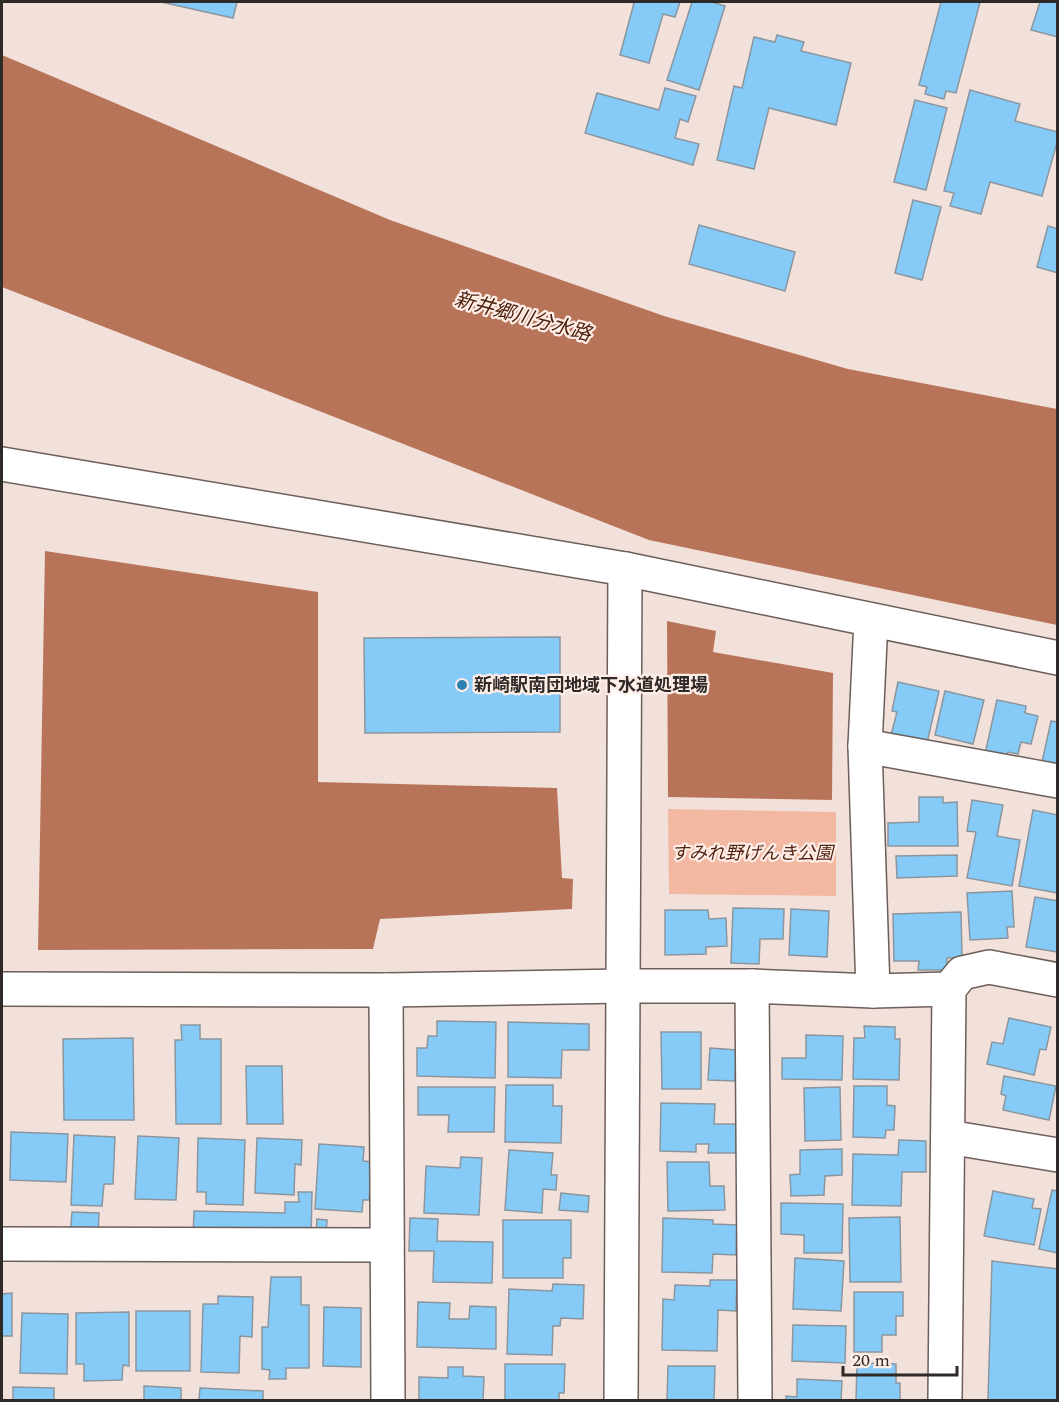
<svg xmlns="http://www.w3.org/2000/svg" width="1059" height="1402" font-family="Spectral,'Noto Sans JP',serif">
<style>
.green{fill:#f2b8a1}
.water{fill:#b87459}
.building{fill:#86cbf8;stroke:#8a969f;stroke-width:1.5}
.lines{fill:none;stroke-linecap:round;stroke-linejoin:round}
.minor-casing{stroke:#6c5e59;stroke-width:36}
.minor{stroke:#fff;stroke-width:33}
.poi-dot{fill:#2e82b2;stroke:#ffeee8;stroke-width:2}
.labels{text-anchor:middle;stroke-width:4.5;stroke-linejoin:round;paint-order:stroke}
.poi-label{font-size:18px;font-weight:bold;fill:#2f2927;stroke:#ffeee8;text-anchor:start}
.park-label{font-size:18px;font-style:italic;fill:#512310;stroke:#ffeee8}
.water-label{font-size:20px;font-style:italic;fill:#4b1e0a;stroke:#ffeee8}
</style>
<rect width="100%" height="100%" fill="#f2e1db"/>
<polygon class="green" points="668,809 836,812 836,896 669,894"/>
<g class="water">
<polygon points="2,55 390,220 664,316 848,369 1057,409 1057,625 649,540 2,287"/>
<polygon points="45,551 318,592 318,782 557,788 562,878 573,879 572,909 380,919 373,949 38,950"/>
<polygon points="667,621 716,631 713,652 833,673 832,800 668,797"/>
</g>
<g class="building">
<polygon points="161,2 237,2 233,18"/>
<polygon points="629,2 680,2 675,17 663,14 649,63 620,55 634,3"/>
<polygon points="692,2 712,2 725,6 699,90 667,80"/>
<polygon points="941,2 980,2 956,93 946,91 944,99 925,94 927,87 919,85"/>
<polygon points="1040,2 1058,2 1058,37 1031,30"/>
<polygon points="777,35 804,42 801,51 851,63 836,125 769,108 754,169 717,160 734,86 742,88 754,37 775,42"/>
<polygon points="665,88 696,96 688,122 680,119 675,138 699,144 693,165 585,133 597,93 659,110"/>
<polygon points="970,90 1020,104 1015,121 1058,132 1058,139 1042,196 990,182 981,214 950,206 954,193 944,191"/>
<polygon points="915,100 947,108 926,190 894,182"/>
<polygon points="913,200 941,207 922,280 895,273"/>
<polygon points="699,225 795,252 785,291 689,264"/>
<polygon points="1048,226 1058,229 1058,273 1037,267"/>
<polygon points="560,637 560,732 365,733 364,638"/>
<polygon points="898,682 939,691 926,747 890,739 897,712 892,711"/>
<polygon points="945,691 984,700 973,744 935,735"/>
<polygon points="997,700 1026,706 1025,713 1038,716 1031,744 1021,742 1018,754 1008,752 1006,759 985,754"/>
<polygon points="1051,721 1058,722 1058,766 1042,762"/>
<polygon points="919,797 943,797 943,803 957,802 958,846 888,846 888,823 919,822"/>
<polygon points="972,800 1003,805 997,836 1020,840 1012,886 967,878 976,832 967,831"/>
<polygon points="1033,810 1058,815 1058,893 1019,886"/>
<polygon points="957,855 957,876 897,878 896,856"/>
<polygon points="1012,891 1014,927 1007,927 1008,938 970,940 967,893"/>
<polygon points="1035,897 1058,901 1058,952 1026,947"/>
<polygon points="733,908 784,909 783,939 760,939 759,964 731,963"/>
<polygon points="791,909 829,911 827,957 789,955"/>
<polygon points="665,910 708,910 709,919 726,918 727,946 706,947 706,954 665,955"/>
<polygon points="961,912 962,957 947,958 947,970 918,970 919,961 894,961 893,914"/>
<polygon points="1009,1018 1051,1027 1046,1050 1040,1049 1034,1075 987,1064 992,1042 1003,1044"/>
<polygon points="437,1021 496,1022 495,1078 417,1076 417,1048 427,1048 428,1036 437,1036"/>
<polygon points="508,1022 589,1024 589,1050 562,1050 561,1078 508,1077"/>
<polygon points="181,1025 200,1025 200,1039 221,1039 221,1124 176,1124 175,1040 182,1040"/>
<polygon points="864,1026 895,1027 895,1039 900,1039 899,1080 853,1079 854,1038 865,1038"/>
<polygon points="661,1032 701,1032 701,1089 662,1089"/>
<polygon points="806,1035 843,1036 842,1080 782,1079 782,1058 806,1058"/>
<polygon points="133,1038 134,1120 64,1120 63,1039"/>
<polygon points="710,1048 737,1050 735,1081 708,1080"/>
<polygon points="246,1066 282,1066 283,1124 247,1124"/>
<polygon points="1004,1076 1056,1086 1049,1120 1003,1110 1006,1096 1001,1094"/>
<polygon points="506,1085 553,1085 553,1106 562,1106 561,1143 505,1142"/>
<polygon points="854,1086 887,1086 887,1105 895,1106 894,1130 886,1130 885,1138 853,1137"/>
<polygon points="418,1087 495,1087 494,1132 448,1132 449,1115 418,1115"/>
<polygon points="840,1087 841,1140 805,1141 804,1088"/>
<polygon points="661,1103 715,1104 714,1124 736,1124 736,1153 708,1153 709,1144 696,1144 696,1152 660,1151"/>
<polygon points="11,1132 68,1134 66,1182 10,1180"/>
<polygon points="74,1135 115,1137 113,1184 104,1184 102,1206 71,1205"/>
<polygon points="138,1136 179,1138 176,1200 135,1199"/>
<polygon points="198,1138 245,1140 243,1205 206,1204 206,1192 197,1192"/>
<polygon points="257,1138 302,1140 301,1165 295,1164 294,1195 255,1193"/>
<polygon points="899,1140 926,1141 926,1172 902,1172 901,1206 852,1205 853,1154 898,1155"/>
<polygon points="319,1144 364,1147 363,1161 372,1162 369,1200 363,1200 362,1212 315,1209"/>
<polygon points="842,1149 842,1175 825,1176 824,1195 791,1196 790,1175 800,1174 800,1150"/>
<polygon points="509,1150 553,1153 551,1175 557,1175 556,1190 543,1189 542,1213 505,1210"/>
<polygon points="461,1157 482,1158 479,1215 424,1213 426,1166 460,1168"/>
<polygon points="667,1162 709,1162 710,1186 724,1186 725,1210 668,1211"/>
<polygon points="1052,1190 1058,1191 1058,1253 1039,1249"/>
<polygon points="993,1191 1034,1199 1032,1208 1041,1209 1034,1245 984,1236"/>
<polygon points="298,1192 312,1192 311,1240 193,1239 194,1211 285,1213 285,1202 299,1202"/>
<polygon points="561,1193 589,1196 588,1212 559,1210"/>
<polygon points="781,1203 843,1204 842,1253 804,1253 804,1235 781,1234"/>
<polygon points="72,1212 99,1213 98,1238 70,1236"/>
<polygon points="900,1217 901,1282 850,1282 849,1218"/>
<polygon points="410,1218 438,1219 437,1241 493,1242 492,1283 433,1282 434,1251 409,1251"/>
<polygon points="663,1218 713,1220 713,1224 737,1225 736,1255 713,1254 712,1273 662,1272"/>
<polygon points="317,1219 327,1220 326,1236 316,1235"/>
<polygon points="503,1220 571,1220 571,1258 563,1258 563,1278 503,1278"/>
<polygon points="795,1258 844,1261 841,1311 793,1309"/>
<polygon points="992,1261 1058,1269 1058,1400 988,1400"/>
<polygon points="271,1277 301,1277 301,1305 309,1305 309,1368 286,1368 286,1379 269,1379 270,1370 262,1369 262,1327 268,1327"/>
<polygon points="710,1280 737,1280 736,1311 718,1310 717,1351 662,1350 663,1299 674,1300 675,1285 710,1286"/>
<polygon points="553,1284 584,1285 583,1319 561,1318 560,1326 553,1326 552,1355 507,1354 509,1289 552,1291"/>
<polygon points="854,1292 903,1292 903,1316 896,1316 896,1335 882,1335 882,1352 854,1352"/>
<polygon points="12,1293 12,1336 2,1336 2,1294"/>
<polygon points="218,1296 253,1297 252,1337 240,1336 239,1373 201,1372 203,1304 218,1304"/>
<polygon points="418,1302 450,1303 449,1319 469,1319 470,1306 496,1307 496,1349 417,1347"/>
<polygon points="324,1307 361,1308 361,1367 323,1366"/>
<rect x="136" y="1311" width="54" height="60"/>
<polygon points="129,1312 129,1366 123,1365 122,1380 84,1381 84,1364 76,1364 76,1313"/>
<polygon points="22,1313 68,1314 67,1374 20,1373"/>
<polygon points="793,1325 846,1326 845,1363 792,1361"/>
<polygon points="857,1363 896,1364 896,1383 900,1383 900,1400 856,1400"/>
<polygon points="505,1364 565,1364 564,1393 559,1393 559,1400 505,1400"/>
<polygon points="668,1366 715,1366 714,1400 667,1400"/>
<polygon points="448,1367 463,1367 463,1376 484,1377 483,1400 419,1400 419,1377 448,1378"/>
<polygon points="797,1379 842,1381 841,1400 786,1400 786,1396 797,1397"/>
<polygon points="144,1386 181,1388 181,1400 144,1400"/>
<polygon points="13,1387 54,1388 54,1400 13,1400"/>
<polygon points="200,1388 263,1391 263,1400 199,1400"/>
</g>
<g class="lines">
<g class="minor-casing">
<g id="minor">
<polyline points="2,464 625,569 1058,658"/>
<polyline points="871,620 865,746 873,991"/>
<polyline points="865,746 1058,781"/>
<polyline points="752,986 755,1400"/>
<polyline points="2,989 386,990 622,986 752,986 873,991 949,989"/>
<polyline points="386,990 388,1400"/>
<polyline points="948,1137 1058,1155"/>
<polyline points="2,1244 387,1245"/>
<polyline points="621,1400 625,569"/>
<polyline points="945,1400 949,989 962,973 989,967 1058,980"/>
</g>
</g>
<use href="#minor" class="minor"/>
</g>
<circle class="poi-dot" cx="462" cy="685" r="6"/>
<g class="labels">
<g class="poi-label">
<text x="474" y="691">新崎駅南団地域下水道処理場</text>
</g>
<g class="park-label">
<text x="752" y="859">すみれ野げんき公園</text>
</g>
<g class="water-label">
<text transform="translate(523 316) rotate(15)" y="7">新井郷川分水路</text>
</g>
</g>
<rect width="1059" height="1402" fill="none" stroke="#2f2927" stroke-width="6"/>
<path d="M843 1366v9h114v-9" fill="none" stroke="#2f2927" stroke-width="3"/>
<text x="852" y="1366" font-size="18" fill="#2f2927" stroke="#ffeee8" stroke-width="4.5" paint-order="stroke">20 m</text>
</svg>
